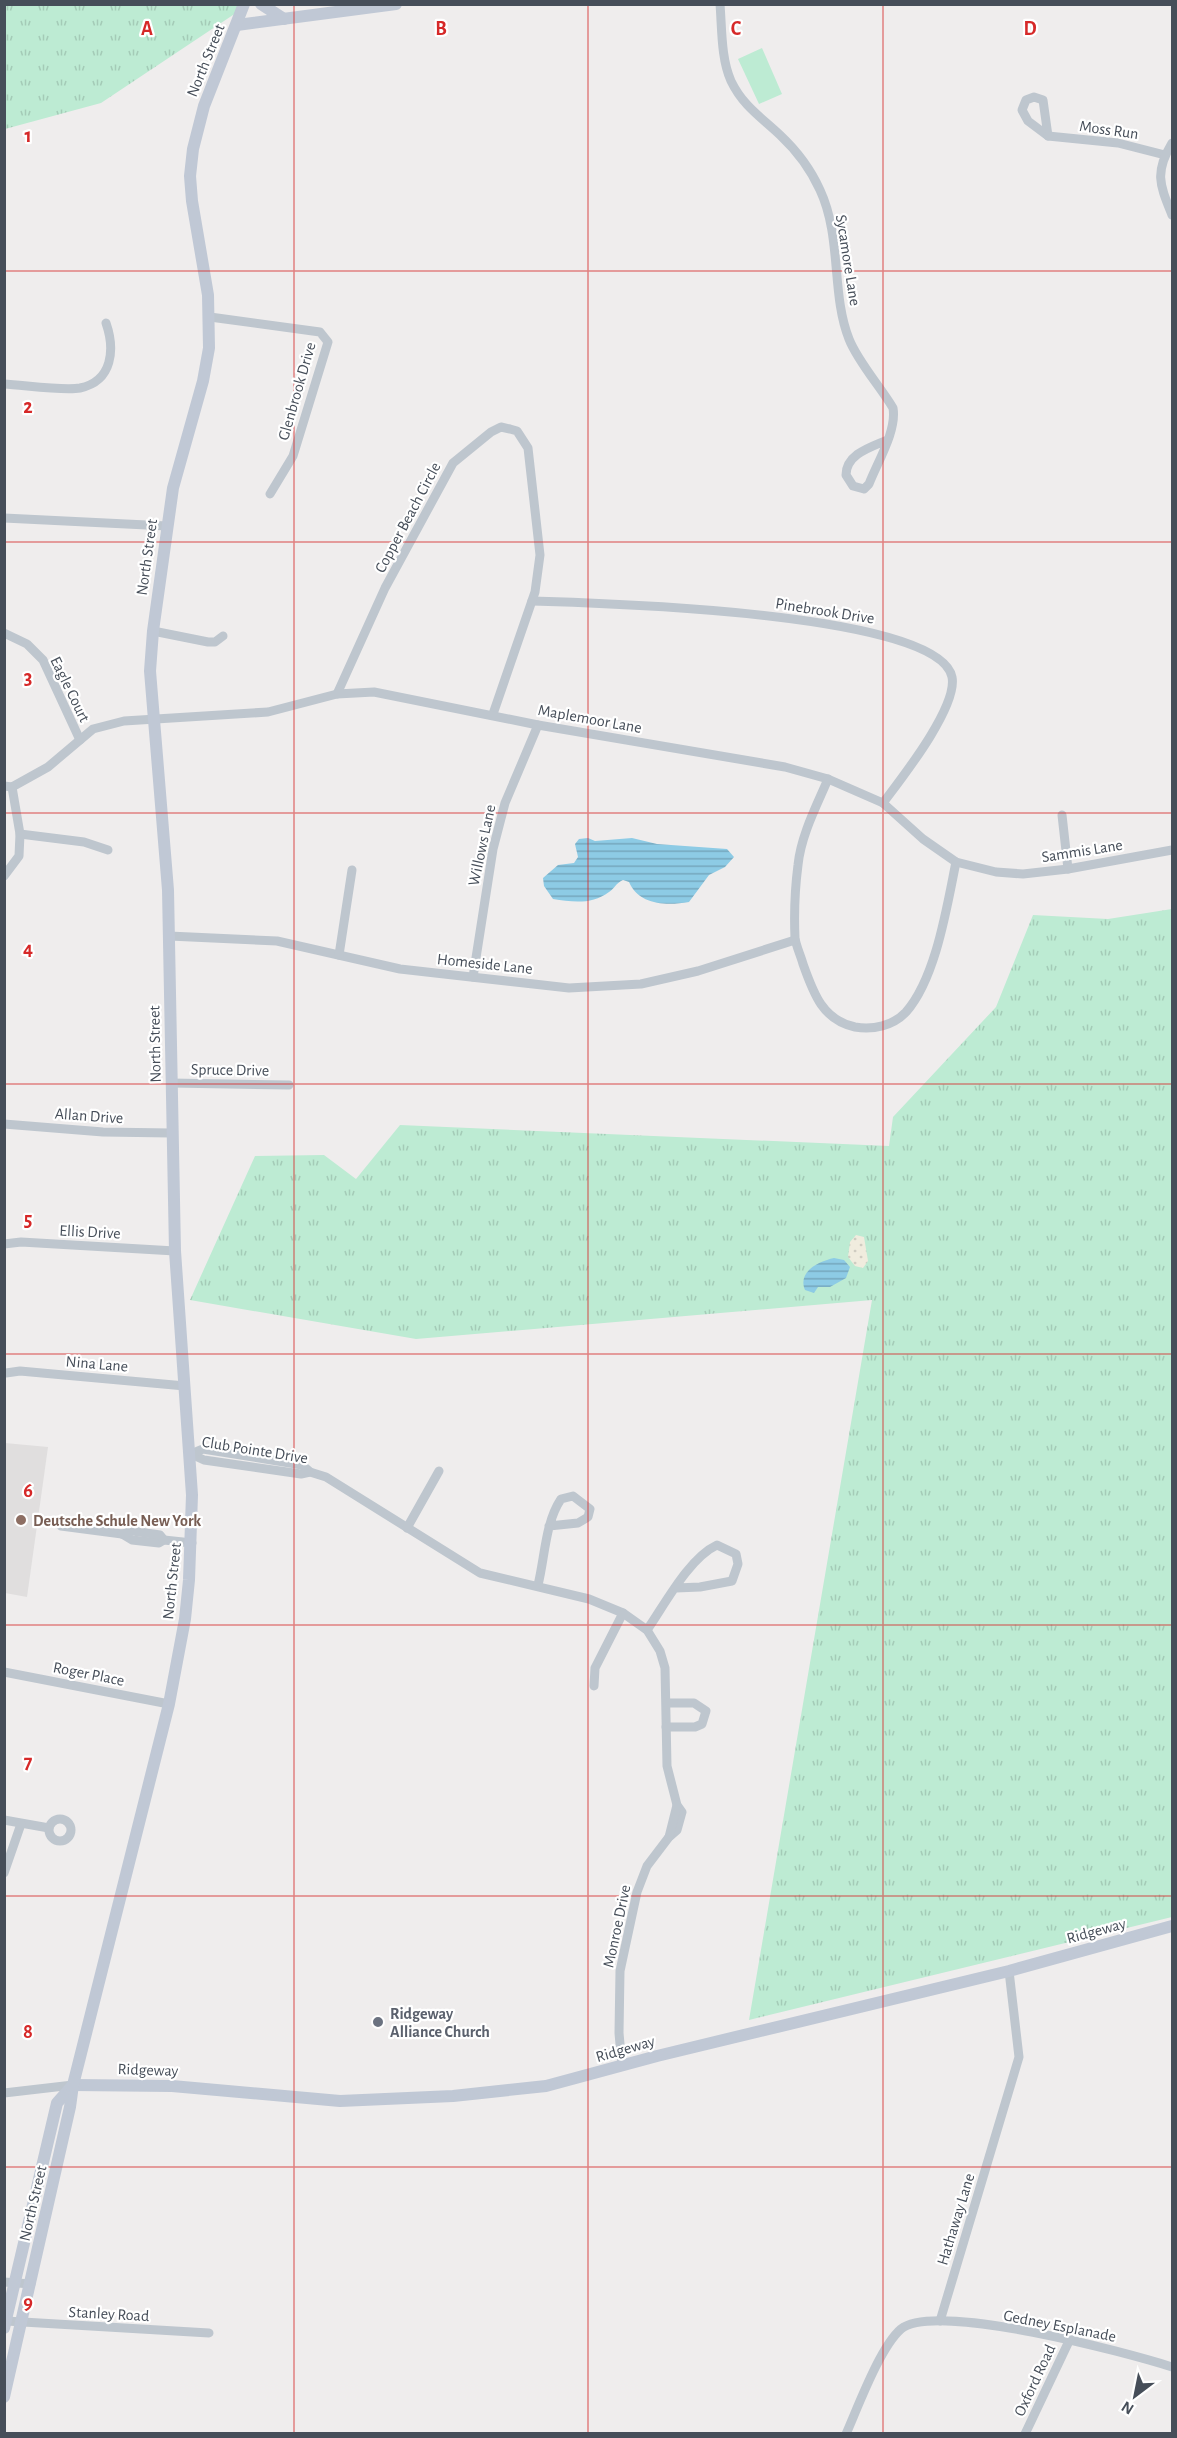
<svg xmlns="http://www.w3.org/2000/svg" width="1177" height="2438" font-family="'Alegreya Sans',sans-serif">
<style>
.education{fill:#e0dede}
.grass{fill:url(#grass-tufts)}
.sand{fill:url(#sand-dots)}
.park{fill:#bdebd3}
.water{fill:url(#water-rules)}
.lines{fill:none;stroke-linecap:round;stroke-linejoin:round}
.street{stroke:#bec6ce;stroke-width:9}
.secondary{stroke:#c0c8d5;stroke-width:12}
.grid{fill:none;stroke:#d62828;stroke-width:1.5;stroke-opacity:0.55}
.education-dot{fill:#8d6e63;stroke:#fff;stroke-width:2}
.worship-dot{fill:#6b7280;stroke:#fff;stroke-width:2}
.labels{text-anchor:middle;stroke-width:4.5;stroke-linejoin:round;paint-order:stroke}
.street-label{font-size:16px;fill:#464e59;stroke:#fff}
.education-label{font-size:16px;font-weight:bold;fill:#785e54;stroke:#fff;text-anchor:start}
.worship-label{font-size:16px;font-weight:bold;fill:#5b616d;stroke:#fff;text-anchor:start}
.grid-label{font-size:20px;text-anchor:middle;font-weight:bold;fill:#d62828;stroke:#fff;stroke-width:4.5;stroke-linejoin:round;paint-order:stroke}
</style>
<defs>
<pattern id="grass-tufts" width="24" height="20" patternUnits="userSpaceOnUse" patternTransform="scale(1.5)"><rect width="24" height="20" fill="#bdebd3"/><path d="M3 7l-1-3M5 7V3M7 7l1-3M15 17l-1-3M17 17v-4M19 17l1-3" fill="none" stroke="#a4cbb7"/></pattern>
<pattern id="sand-dots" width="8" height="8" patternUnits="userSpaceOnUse" patternTransform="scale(1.5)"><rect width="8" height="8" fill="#f0ecde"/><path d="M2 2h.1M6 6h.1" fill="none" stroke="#cfccc1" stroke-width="1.8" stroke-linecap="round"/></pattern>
<pattern id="water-rules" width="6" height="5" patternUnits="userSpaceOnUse" patternTransform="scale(1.5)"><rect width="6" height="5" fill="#8dcbe5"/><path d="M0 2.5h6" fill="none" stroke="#75a7bd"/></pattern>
</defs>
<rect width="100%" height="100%" fill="#efeded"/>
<polygon class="education" points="5,1443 48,1447 27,1597 5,1593"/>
<g class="grass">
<polygon points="4,5 238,5 236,13 101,103 5,129"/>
<polygon points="1172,909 1172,1917 749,2020 872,1300 416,1339 190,1300 255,1156 324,1155 356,1179 400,1125 889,1146 893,1117 996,1007 1033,915 1108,919"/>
</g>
<polygon class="sand" points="856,1235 864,1237 868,1261 863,1268 855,1266 848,1257 850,1242"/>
<polygon class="park" points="762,48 782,94 759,104 738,59"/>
<g class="water">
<path d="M588 838 595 841 632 838 657 844 727 849 734 857 725 867 709 875 689 902C666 906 639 905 629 882L623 880C616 883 614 889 609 892 592 905 572 902 553 899L544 886 543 878 558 865 574 863 578 857 575 844 579 839Z"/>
<path d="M834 1258 844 1260 850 1267 846 1278 830 1287H818L814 1293 805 1290C797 1271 820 1261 834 1258Z"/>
</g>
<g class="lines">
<g class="street">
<path d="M720 4C722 29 721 59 731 81 743 106 761 117 780 135 796 150 811 170 820 190 842 237 831 294 849 339 858 362 880 386 893 408 897 431 877 463 869 484L864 489 853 486 846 475C846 454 871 447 887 440"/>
<polygon points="1034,97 1043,100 1048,136 1028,121 1022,110 1026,100"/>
<polyline points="1048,136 1118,143 1165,155"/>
<path d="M1172 143C1154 173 1160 185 1172 215"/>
<polyline points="210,317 320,332 328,342 293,456 270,494"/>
<path d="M4 384C24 385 63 391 80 388 113 381 115 349 106 323"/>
<polyline points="4,518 167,526"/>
<path d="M532 601C594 603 939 611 952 677 958 707 901 779 883 803"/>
<polyline points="153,631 208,642 215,642 223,636"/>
<polyline points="4,633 27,644 43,660 80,740"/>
<polyline points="337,694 385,588 453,463 491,432 501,427 510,429 517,431 528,448 540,555 535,592 493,714"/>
<path d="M828 779C817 805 801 835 798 865 795 888 794 915 795 938 796 946 801 956 803 964 813 992 822 1020 855 1027 873 1030 893 1026 906 1012 936 978 947 906 956 862"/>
<polyline points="4,786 12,787 48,767 93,729 124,721 268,712 337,694 374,692 538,725 785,767 828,779 883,803 923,839 956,862 996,872 1023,874 1068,869 1172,850"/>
<polyline points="1062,815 1068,869"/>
<polyline points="20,834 84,842 108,850"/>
<polyline points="4,876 19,856 20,834 12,787"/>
<polyline points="169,936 277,941 400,969 569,988 641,984 698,971 795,940"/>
<polyline points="339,955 352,870"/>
<polyline points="473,977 493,849 505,803 538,725"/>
<polyline points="171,1083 289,1085"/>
<polyline points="4,1124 103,1132 171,1133"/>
<polyline points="4,1244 21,1242 175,1251"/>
<polyline points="6,1373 20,1371 185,1386"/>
<polyline points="191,1454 204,1460 301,1474 310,1472 326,1477 480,1573 589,1599 623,1613 647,1630 660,1651 665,1668 667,1766 677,1805 682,1812 677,1830 669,1837 647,1866 637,1892 620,1971 619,2033 622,2066"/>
<polyline points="191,1454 203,1449 302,1465 310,1472"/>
<polyline points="61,1526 122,1534 132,1540 159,1543 164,1540 192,1543"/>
<polyline points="407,1528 439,1471"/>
<polyline points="122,1534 133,1531 160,1535 164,1540"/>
<path d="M538 1585C545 1557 545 1523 561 1499L573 1496 590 1509 588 1517 578 1523 549 1526"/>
<path d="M647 1630C665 1604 689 1558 717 1545L736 1554 738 1564 732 1581 700 1587 676 1588"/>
<polyline points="4,1672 169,1704"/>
<polyline points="594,1686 595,1668 623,1613"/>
<polyline points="666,1727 695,1727 702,1724 706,1711 694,1703 667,1703"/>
<circle cx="60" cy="1830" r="11"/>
<polyline points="4,1820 49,1828"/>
<polyline points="669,1837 677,1805"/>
<polyline points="4,1873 21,1824"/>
<polyline points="4,2093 73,2085"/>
<polyline points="4,2282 31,2284"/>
<polyline points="6,2321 209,2333"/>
<polyline points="940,2321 1019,2057 1009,1971"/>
<path d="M846 2434C858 2407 880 2347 901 2329 936 2301 1128 2353 1172 2367"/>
<polyline points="1025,2434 1070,2339"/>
</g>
<g class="secondary">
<polyline points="261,4 284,19"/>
<polyline points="237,25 396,4"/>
<polyline points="73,2085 172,2086 340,2101 453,2096 546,2086 657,2056 1009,1971 1172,1926"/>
<polyline points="4,2328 57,2103 73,2085"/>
<polyline points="4,2397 70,2107 73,2085 169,1704 185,1619 189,1580 192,1495 175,1251 168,890 150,671 153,631 173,488 203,381 209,348 208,295 192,201 190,176 193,149 204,106 244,4"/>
</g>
</g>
<path class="grid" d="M294 4V2434M588 4V2434M883 4V2434M4 271H1172M4 542H1172M4 813H1172M4 1084H1172M4 1354H1172M4 1625H1172M4 1896H1172M4 2167H1172"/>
<circle class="education-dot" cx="21" cy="1520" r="6"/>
<circle class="worship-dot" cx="378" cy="2022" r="6"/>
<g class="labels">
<g class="street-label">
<text transform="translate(205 60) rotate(-68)" y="6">North Street</text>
<text transform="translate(1109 129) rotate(8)" y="6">Moss Run</text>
<text transform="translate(849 260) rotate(81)" y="6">Sycamore Lane</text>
<text transform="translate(296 391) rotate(-74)" y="6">Glenbrook Drive</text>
<text transform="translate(407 517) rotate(-62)" y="6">Copper Beach Circle</text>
<text transform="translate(146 557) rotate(-82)" y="6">North Street</text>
<text transform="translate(825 610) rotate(9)" y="6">Pinebrook Drive</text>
<text transform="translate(71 689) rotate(64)" y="6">Eagle Court</text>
<text transform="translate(590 718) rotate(10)" y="6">Maplemoor Lane</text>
<text transform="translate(481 845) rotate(-78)" y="6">Willows Lane</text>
<text transform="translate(1082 850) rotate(-9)" y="6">Sammis Lane</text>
<text transform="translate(485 963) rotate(6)" y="6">Homeside Lane</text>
<text transform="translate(154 1044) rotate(-91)" y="6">North Street</text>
<text transform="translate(230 1069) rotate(1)" y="6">Spruce Drive</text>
<text transform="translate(89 1115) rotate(4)" y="6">Allan Drive</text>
<text transform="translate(90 1231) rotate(3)" y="6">Ellis Drive</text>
<text transform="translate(97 1363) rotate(5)" y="6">Nina Lane</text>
<text transform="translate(255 1449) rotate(9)" y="6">Club Pointe Drive</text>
<text transform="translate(171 1581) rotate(-84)" y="6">North Street</text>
<text transform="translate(89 1673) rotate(11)" y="6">Roger Place</text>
<text transform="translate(616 1926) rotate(-78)" y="6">Monroe Drive</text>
<text transform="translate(1096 1930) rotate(-15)" y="6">Ridgeway</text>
<text transform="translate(625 2048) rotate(-16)" y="6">Ridgeway</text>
<text transform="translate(148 2069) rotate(2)" y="6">Ridgeway</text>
<text transform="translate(32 2203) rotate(-77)" y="6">North Street</text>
<text transform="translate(955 2219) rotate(-73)" y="6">Hathaway Lane</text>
<text transform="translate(109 2313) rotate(3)" y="6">Stanley Road</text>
<text transform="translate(1060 2325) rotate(11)" y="6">Gedney Esplanade</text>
<text transform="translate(1034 2380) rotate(-65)" y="6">Oxford Road</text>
</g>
<g class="education-label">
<text x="33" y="1526">Deutsche Schule New York</text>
</g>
<g class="worship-label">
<text x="390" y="2019">Ridgeway<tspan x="390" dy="18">Alliance Church</tspan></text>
</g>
</g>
<g class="grid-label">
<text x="147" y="35">A</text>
<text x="441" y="35">B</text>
<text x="736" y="35">C</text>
<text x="1030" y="35">D</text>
<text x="28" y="142">1</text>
<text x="28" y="413">2</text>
<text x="28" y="684">3</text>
<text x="28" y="955">4</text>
<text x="28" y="1226">5</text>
<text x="28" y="1497">6</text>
<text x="28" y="1768">7</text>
<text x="28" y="2038">8</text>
<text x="28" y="2309">9</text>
</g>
<rect width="1177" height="2438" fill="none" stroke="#464e59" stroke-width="12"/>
<g transform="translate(1135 2396) rotate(212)" stroke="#ffffff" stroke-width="4.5" paint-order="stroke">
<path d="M0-4.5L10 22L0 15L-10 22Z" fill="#464e59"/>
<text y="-9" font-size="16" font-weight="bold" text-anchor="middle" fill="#464e59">N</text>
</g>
</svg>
